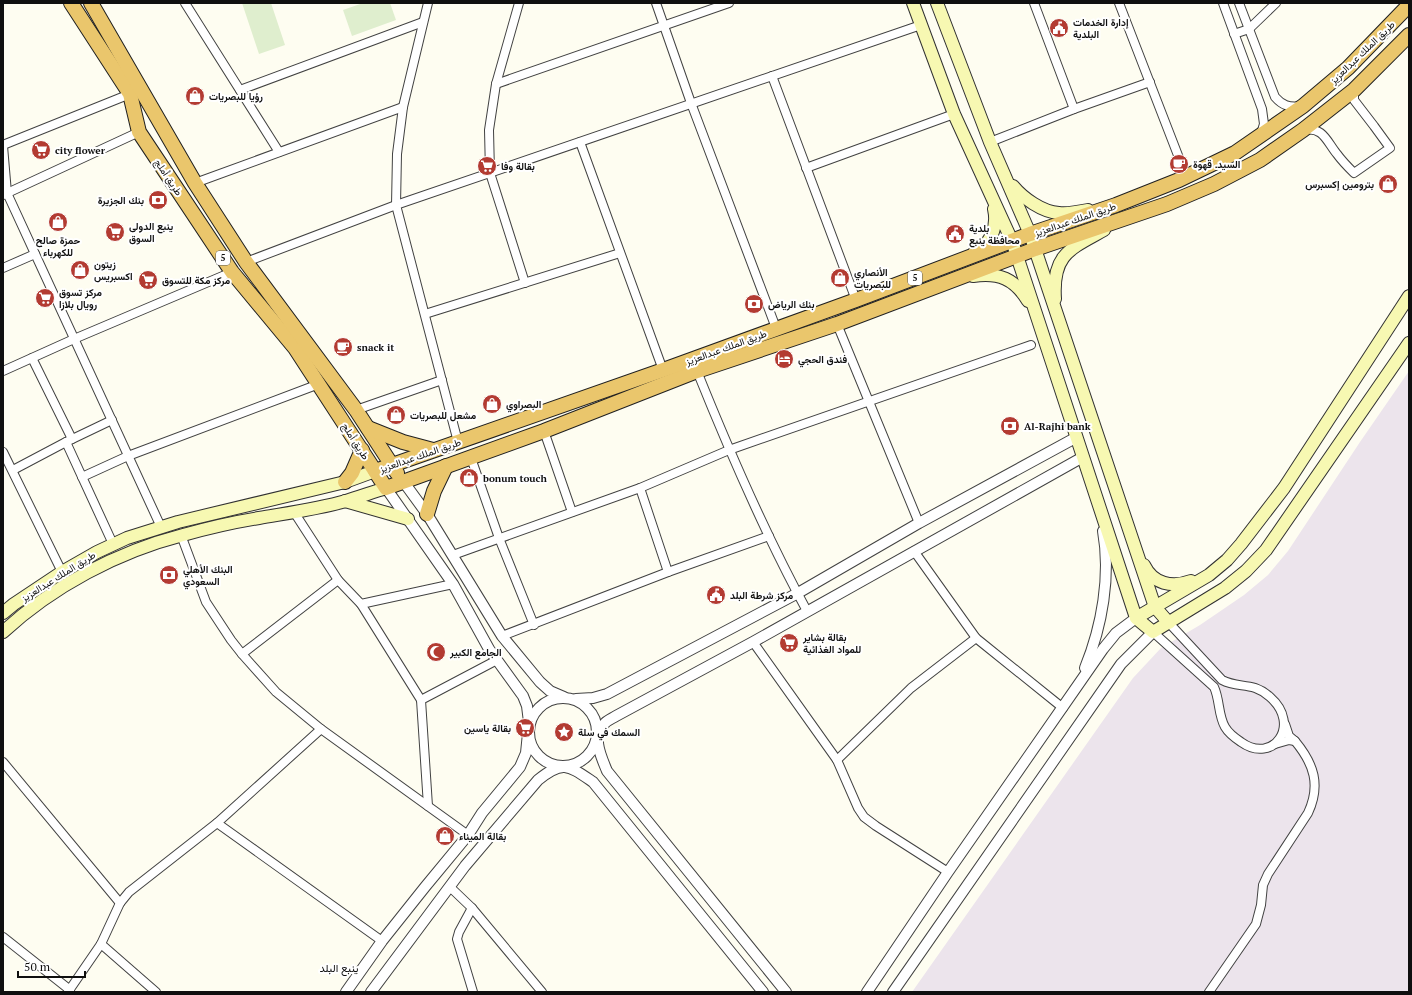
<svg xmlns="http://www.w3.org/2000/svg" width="1412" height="995" font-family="'PT Serif',Vazirmatn,serif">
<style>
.industrial{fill:#ece4ec}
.pitch{fill:#dfeece}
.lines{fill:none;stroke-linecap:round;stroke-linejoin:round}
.minor-casing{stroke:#424242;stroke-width:10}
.tertiary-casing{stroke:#424242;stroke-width:12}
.secondary-casing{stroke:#313131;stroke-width:14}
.trunk-casing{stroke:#202020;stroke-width:16}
.minor{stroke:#fff;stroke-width:8}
.tertiary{stroke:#fff;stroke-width:10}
.secondary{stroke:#f7f8b2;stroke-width:12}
.trunk{stroke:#eac66c;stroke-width:14}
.labels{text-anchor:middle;stroke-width:4;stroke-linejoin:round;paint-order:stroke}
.shield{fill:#fff;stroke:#575757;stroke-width:1}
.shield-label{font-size:9px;font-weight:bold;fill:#0f0f0f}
.poi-label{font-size:10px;font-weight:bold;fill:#0f0f0f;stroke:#fff;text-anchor:start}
.street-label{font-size:10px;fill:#0f0f0f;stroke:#fff}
.neighbourhood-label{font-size:11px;fill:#0f0f0f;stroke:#fff}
</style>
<rect width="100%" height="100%" fill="#fefdf1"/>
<polygon class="industrial" points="1409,371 1409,992 912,992 1133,678 1161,648 1200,625 1244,595 1268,575 1288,551 1360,442"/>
<g class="pitch">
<polygon points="242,3 271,3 285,45 259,54"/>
<polygon points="363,3 390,3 396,20 352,36 343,10"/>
</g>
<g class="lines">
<g class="minor-casing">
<g id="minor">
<polyline points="185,3 279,152"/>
<polyline points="428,3 403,107 397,154 396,205 458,442"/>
<polyline points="519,3 496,84 489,130 490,173 525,283"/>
<polyline points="656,3 691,103 776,328"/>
<polyline points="1034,3 1074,109"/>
<polyline points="1119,3 1186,176"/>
<polyline points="1223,3 1262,109 1264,124 1261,134"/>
<path d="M1239 3 1275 97C1282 105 1289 108 1301 106"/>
<polyline points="1234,34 1249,29 1276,3"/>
<polyline points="772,76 856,300"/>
<polyline points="496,84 729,3"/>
<polyline points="240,90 423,22"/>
<path d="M1304 130C1323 126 1327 142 1337 154 1342 161 1348 167 1354 173L1390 148 1374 126 1354 100V90"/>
<polyline points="580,142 663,370"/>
<polyline points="990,142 1074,109 1150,82"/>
<polyline points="3,145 130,94"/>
<polyline points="3,146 7,193 161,527"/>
<polyline points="806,168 954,114"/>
<polyline points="195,183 403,107"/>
<polyline points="3,195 139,132"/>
<polyline points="246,262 396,205 921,25"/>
<polyline points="3,268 35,254"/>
<polyline points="425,314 620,253"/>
<polyline points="837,324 919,523"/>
<polyline points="32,358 72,439"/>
<polyline points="3,371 74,339 232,272"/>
<path d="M697 371C730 453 765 534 807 611"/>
<polyline points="356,410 442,380"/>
<polyline points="544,431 572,512"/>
<polyline points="66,442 113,544"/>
<polyline points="3,452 62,572"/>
<polyline points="471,458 499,538 534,625"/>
<polyline points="13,470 66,442 112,420"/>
<polyline points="82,477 128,456 319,384"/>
<polyline points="640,488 668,572"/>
<polyline points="294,512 338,580"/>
<polyline points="181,535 206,602 231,640 242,654 276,692 321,729 468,835"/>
<polyline points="914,551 976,638 1063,708"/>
<polyline points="453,555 640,488 729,450 1031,345"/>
<polyline points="361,604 421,700"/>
<path d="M1153 632 1214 687C1220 700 1218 715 1225 727 1229 734 1235 738 1241 742 1273 765 1302 725 1270 697 1252 681 1239 689 1222 680L1169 623"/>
<polyline points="502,636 668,572 769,536"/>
<polyline points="753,642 837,760 858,808 864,817 876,826 948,872"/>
<polyline points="242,654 338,580 361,604 453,584"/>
<polyline points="1275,744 1289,740 1295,741 1289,736 1285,724"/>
<polyline points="837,760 911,688 976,638"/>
<polyline points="3,762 120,903"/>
<polyline points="428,806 421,700 497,660"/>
<polyline points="217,823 382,941"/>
<polyline points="450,887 472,908 542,992"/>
<polyline points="472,908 459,932 457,939 473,992"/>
<polyline points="3,937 70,990"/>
<polyline points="101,944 156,992"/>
<polyline points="68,992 101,944 120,903 129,892 217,823 321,729"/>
<path d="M1209 992 1256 924 1261 905 1263 885 1268 874 1308 813C1321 785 1314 764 1295 741"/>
</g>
</g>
<g class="tertiary-casing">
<g id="tertiary">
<polyline points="403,481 427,514 502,636 540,682 550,691 564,697"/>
<polyline points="386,488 453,584 489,649 523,696 527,706 529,722"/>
<path d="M1085 668C1102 626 1111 576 1103 531"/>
<circle cx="563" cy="732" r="34"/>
<polyline points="576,699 593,698 607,694 798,593 919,523 1077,437"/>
<polyline points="346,992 382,941 425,887 468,835 482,813 520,767 526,753 528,733"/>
<path d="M371 992 465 866 538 780C563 760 568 765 593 782L763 992"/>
<path d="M786 992 607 771C601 756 591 737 605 723 608 720 613 718 616 716L753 642 1083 457"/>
<polyline points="867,992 948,872 1103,649 1116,633 1136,618"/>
<polyline points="893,992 1121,664 1153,632"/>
</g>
</g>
<g class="secondary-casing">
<g id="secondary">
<polyline points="913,3 954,114 1012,241 1017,256 1136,618 1153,632 1225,588 1246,571 1266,550 1409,343"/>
<polyline points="937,3 990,142 1030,234 1155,607 1169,623"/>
<path d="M1013 186C1023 198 1042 212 1059 213 1068 214 1078 212 1088 210"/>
<path d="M974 253C991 244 998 227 994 209"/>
<path d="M973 276C999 272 1015 279 1028 301"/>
<path d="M1055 299C1052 254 1070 249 1104 230"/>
<polyline points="345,501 408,519"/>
<path d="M1144 565C1153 584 1172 588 1191 581"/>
<polyline points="3,613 14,604 62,572 97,552 127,538 178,522 345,482 375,471"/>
<polyline points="1136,618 1209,575 1227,560 1241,544 1284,488 1409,296"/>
<path d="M3 632C53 586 117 552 183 535 208 528 234 522 259 518 288 513 318 509 346 501 359 497 373 492 386 488"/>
</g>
</g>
<g class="trunk-casing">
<g id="trunk">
<polyline points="71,3 130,94 139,132 232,272 295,348 386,488 544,431 697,371 837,324 1035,249 1167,204 1214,184 1260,160 1303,130 1354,90 1409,35"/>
<polyline points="91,3 195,183 246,262 356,410 397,473"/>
<polyline points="368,428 403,442 433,450"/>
<polyline points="375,471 663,370 856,300 1030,234 1116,205 1179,180 1235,153 1303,106 1348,68 1409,5"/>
<polyline points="345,482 352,473 362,450"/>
<polyline points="427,514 434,491 446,466"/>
</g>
</g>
<use href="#minor" class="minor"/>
<use href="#tertiary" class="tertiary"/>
<use href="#secondary" class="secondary"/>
<use href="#trunk" class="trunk"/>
</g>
<defs>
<g id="civic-disc" transform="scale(1)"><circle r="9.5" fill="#b33b32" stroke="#fff"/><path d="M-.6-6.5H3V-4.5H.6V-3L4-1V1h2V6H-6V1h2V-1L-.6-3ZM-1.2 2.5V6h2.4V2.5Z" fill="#fff"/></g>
<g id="shop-disc" transform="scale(1)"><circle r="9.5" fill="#b33b32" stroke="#fff"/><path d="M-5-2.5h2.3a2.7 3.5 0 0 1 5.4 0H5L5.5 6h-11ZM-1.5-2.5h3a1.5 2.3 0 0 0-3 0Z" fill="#fff"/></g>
<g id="supermarket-disc" transform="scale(1)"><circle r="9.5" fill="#b33b32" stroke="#fff"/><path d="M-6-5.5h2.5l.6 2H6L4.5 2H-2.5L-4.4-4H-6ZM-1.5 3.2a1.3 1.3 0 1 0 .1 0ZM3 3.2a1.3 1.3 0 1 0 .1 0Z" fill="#fff"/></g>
<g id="cafe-disc" transform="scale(1)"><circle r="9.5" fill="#b33b32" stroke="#fff"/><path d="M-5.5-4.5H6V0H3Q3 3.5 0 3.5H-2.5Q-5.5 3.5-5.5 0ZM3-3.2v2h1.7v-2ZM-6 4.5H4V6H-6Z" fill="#fff"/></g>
<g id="bank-disc" transform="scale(1)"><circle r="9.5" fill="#b33b32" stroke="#fff"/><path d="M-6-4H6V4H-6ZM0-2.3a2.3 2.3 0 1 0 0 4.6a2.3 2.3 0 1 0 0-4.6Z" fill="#fff"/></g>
<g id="hotel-disc" transform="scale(1)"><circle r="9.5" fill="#b33b32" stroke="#fff"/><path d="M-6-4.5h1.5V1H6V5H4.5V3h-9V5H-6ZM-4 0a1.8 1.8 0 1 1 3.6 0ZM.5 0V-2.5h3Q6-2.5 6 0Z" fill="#fff"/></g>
<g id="mosque-disc" transform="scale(1)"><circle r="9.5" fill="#b33b32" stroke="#fff"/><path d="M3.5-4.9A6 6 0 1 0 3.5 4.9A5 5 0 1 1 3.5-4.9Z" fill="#fff"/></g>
<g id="sight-disc" transform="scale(1)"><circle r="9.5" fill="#b33b32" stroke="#fff"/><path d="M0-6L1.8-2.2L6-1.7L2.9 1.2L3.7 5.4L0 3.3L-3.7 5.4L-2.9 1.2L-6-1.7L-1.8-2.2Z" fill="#fff"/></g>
</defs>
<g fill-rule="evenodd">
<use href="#civic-disc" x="1059" y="28"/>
<use href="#shop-disc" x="195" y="96"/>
<use href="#supermarket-disc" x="41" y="150"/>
<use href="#cafe-disc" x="1179" y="164"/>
<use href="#supermarket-disc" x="487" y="166"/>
<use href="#shop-disc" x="1388" y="184"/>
<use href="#bank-disc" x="158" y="200"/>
<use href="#shop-disc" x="58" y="222"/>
<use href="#supermarket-disc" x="115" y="232"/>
<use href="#civic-disc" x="955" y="234"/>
<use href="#shop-disc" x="80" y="270"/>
<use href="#shop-disc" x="840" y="278"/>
<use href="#supermarket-disc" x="148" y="280"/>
<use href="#supermarket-disc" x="45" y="298"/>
<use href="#bank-disc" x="754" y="304"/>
<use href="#cafe-disc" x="343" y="347"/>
<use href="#hotel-disc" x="784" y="359"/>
<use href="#shop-disc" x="492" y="404"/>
<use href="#shop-disc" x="396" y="415"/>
<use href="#bank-disc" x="1010" y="426"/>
<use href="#shop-disc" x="469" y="478"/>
<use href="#bank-disc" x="169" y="575"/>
<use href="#civic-disc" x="716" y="595"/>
<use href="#supermarket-disc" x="789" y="643"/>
<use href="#mosque-disc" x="436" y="652"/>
<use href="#supermarket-disc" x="525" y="728"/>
<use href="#sight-disc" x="564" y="732"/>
<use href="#shop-disc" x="445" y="836"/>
</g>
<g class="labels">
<g class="shield">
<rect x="216" y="251" width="14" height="14" rx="3"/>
<rect x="908" y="271" width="14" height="14" rx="3"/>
</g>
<g class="shield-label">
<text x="223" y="261">5</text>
<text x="915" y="281">5</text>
</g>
<g class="poi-label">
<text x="1073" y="26">إدارة الخدمات<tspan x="1073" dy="12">البلدية</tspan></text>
<text x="209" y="100">رؤيا للبصريات</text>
<text x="55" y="154">city flower</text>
<text x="1193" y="168">السيد. قهوة</text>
<text x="501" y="170">بقالة وفا</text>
<text x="1374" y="188" text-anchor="end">بترومين إكسبرس</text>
<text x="144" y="204" text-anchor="end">بنك الجزيرة</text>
<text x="129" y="230">ينبع الدولى<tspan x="129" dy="12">السوق</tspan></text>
<text x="969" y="232">بلدية<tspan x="969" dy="12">محافظة ينبع</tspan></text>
<text x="58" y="244" text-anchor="middle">حمزة صالح<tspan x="58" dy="12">للكهرباء</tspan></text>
<text x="94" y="268">زيتون<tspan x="94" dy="12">اكسبريس</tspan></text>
<text x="854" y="276">الأنصاري<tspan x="854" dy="12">للبصريات</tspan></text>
<text x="162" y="284">مركز مكة للتسوق</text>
<text x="59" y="296">مركز تسوق<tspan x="59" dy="12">رويال بلازا</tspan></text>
<text x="768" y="308">بنك الرياض</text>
<text x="357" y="351">snack it</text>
<text x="798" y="363">فندق الحجي</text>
<text x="506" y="408">البصراوي</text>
<text x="410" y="419">مشعل للبصريات</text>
<text x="1024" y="430">Al-Rajhi bank</text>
<text x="483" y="482">bonum touch</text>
<text x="183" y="573">البنك الأهلي<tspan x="183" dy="12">السعودي</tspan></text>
<text x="730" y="599">مركز شرطة البلد</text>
<text x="803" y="641">بقالة بشاير<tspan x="803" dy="12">للمواد الغذائية</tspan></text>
<text x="450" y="656">الجامع الكبير</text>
<text x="511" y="732" text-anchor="end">بقالة ياسين</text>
<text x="578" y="736">السمك في سلة</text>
<text x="459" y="840">بقالة الميناء</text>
</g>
<g class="street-label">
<text transform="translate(1362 52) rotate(-44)" y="4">طريق الملك عبدالعزيز</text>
<text transform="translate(169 177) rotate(56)" y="4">طريق أملج</text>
<text transform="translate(1075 219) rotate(-19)" y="4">طريق الملك عبدالعزيز</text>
<text transform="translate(726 347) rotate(-20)" y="4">طريق الملك عبدالعزيز</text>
<text transform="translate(356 441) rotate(57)" y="4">طريق أملج</text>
<text transform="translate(420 455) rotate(-19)" y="4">طريق الملك عبدالعزيز</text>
<text transform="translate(58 576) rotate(-32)" y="4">طريق الملك عبدالعزيز</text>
</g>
<g class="neighbourhood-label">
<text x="339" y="972">ينبع البلد</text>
</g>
</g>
<rect width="1412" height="995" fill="none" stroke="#0f0f0f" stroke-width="8"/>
<path d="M18 971v6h67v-6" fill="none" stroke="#0f0f0f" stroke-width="2"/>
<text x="24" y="971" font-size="12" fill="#0f0f0f" stroke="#ffffff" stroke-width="3" paint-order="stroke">50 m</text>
</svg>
